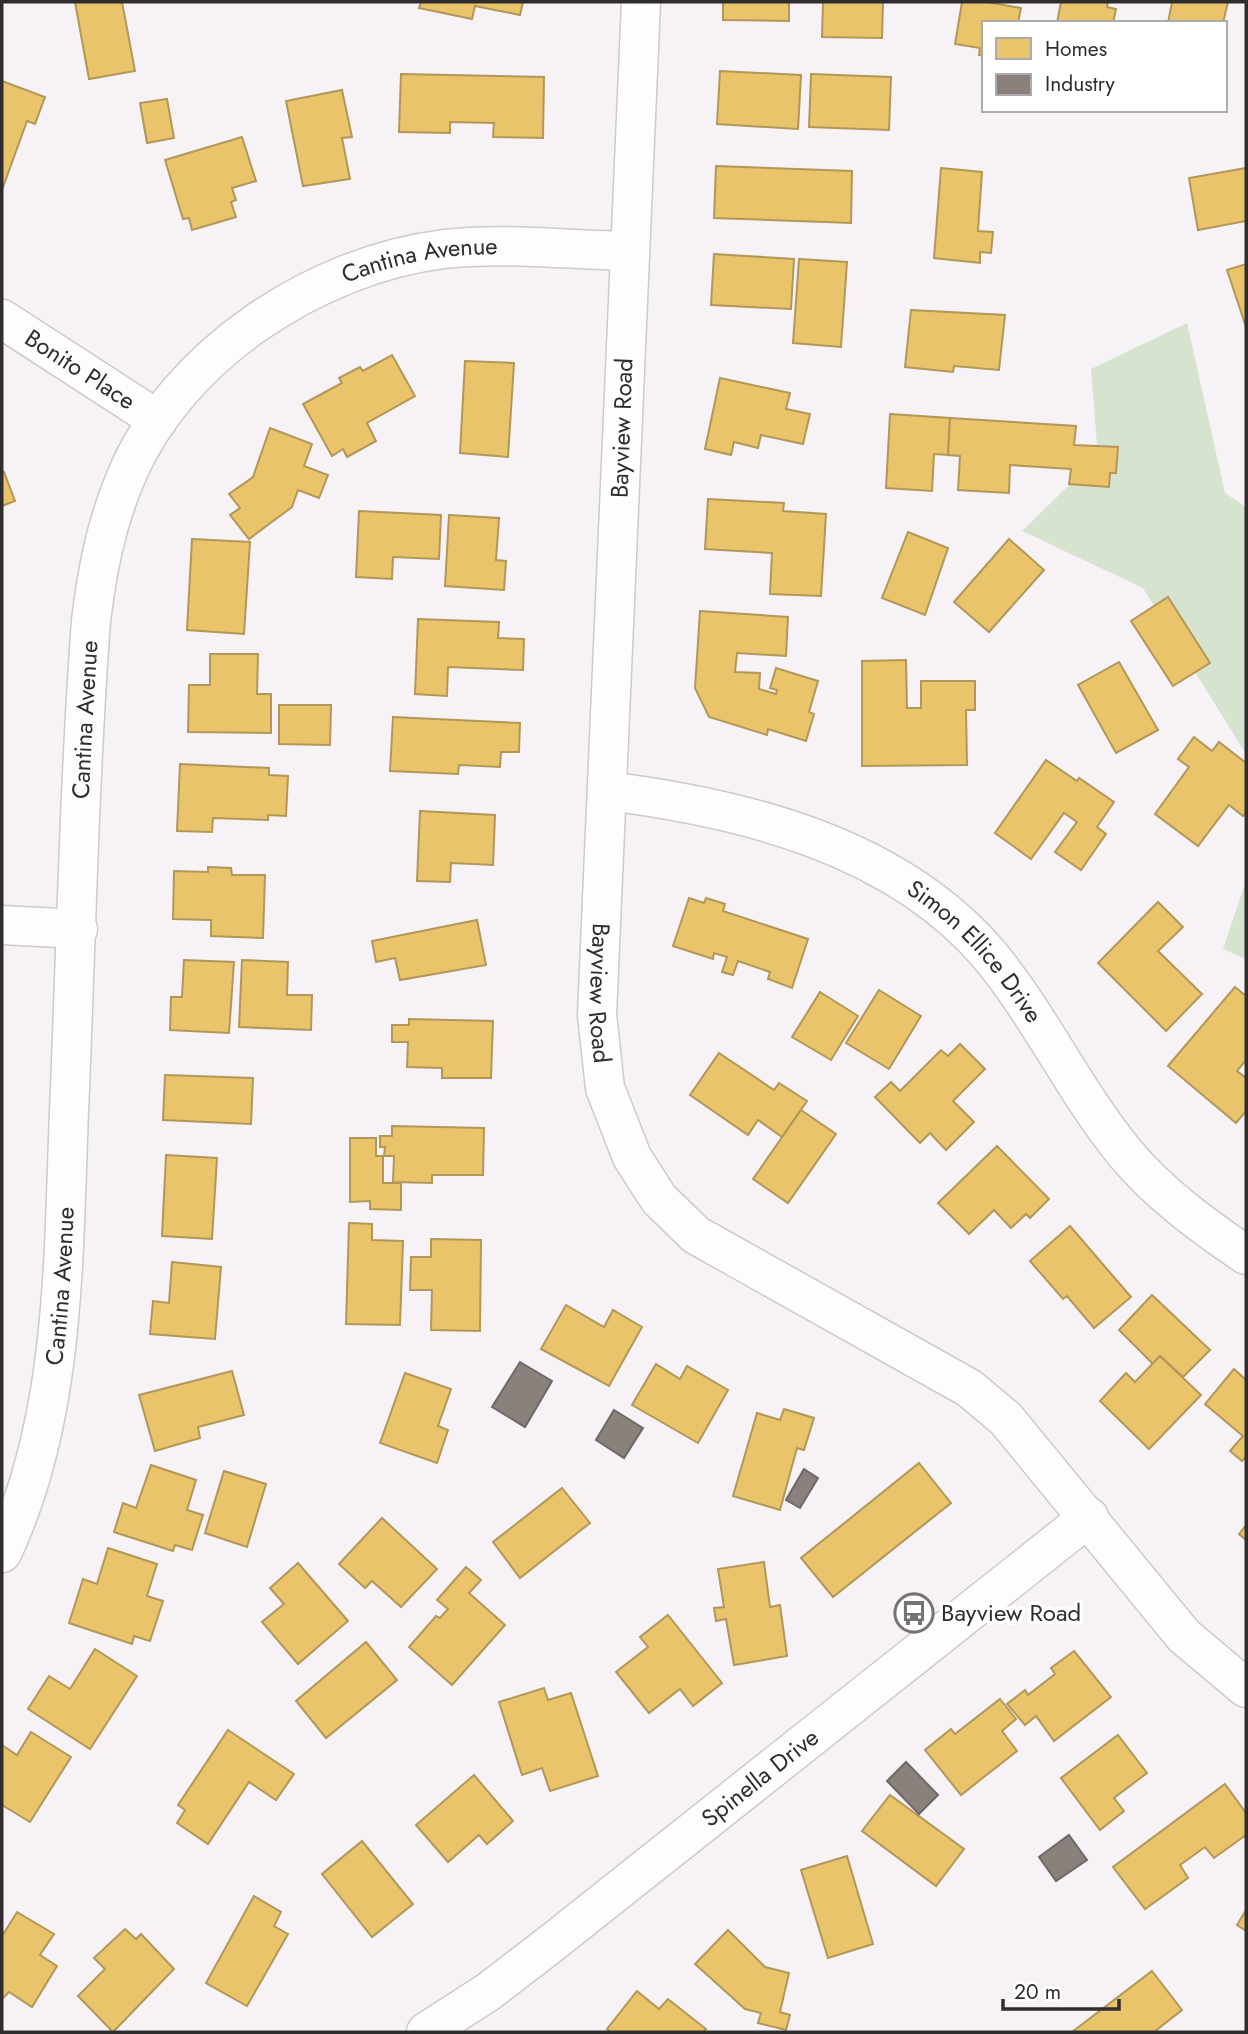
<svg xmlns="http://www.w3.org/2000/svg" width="1248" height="2034" font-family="Jost,sans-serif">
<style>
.green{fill:#d6e3ce}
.homes{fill:#e9c46a;stroke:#b29758;stroke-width:2}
.industry{fill:#8a817c;stroke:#6f6865;stroke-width:2}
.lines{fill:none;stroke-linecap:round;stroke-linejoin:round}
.minor-casing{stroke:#cdc9cc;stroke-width:41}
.minor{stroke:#fefdfe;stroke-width:38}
.labels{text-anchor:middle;stroke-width:7;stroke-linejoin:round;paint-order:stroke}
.street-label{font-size:24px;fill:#302d2f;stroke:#fff}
.poi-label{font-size:24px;fill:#302d2f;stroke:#fff;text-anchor:start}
</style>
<rect width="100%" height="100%" fill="#f7f2f6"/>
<g class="green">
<polygon points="1187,323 1225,493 1246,507 1246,754 1143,588 1022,531 1098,457 1091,369"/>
<polygon points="1246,881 1246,959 1223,949"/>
</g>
<g class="homes">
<polygon points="75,2 122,2 135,71 89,79"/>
<polygon points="421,2 523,2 520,15 475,6 472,19 419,8"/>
<polygon points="723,2 789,2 789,21 723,20"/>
<polygon points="823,2 883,2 882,38 822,37"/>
<polygon points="962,2 987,2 1021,8 1018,23 984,23 984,56 979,55 980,48 955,44"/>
<polygon points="1061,2 1108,2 1107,7 1116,9 1113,23 1057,23"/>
<polygon points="1172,2 1228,2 1223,23 1168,23"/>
<polygon points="720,71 801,75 798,129 717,124"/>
<polygon points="401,74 544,77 543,138 493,137 494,123 450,122 450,133 399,132"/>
<polygon points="811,74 891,77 889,130 809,127"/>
<polygon points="2,81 45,97 35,124 27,121 2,190"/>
<polygon points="342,90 352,137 342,138 350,179 303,186 286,101"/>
<polygon points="167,99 174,138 147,143 140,103"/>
<polygon points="242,137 256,181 232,188 236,200 231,202 236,217 192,230 189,218 183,219 165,160"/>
<polygon points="716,166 852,171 851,223 714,218"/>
<polygon points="941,168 982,172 978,231 993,232 991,253 980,252 980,263 934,258"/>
<polygon points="1246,168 1246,221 1198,230 1189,178"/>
<polygon points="714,254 794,259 791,309 711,305"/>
<polygon points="799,259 847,262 841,347 793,343"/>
<polygon points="1246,264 1246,327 1227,270"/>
<polygon points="911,310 1005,315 999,370 954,366 953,372 905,367"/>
<polygon points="392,355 415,396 367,423 376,441 347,457 343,449 332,456 303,404 342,383 339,378 360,367 363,371"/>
<polygon points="465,361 514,363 508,457 460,453"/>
<polygon points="720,378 790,393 786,409 810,414 803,444 761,435 758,448 734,442 731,455 705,449"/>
<polygon points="890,414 950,418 948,455 934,454 932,491 886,488"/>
<polygon points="950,418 1076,426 1074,445 1118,447 1116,473 1110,473 1109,487 1069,484 1071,469 1010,465 1009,493 958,490 960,456 948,455"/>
<polygon points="270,428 312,444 304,466 328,475 319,498 298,490 292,507 249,539 230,515 240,508 229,494 253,477"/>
<polygon points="4,472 15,501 2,506 2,473"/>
<polygon points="708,499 784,503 783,511 826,514 821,596 770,594 772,553 705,549"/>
<polygon points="359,511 441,515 439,559 393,557 392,579 356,577"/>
<polygon points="449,515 499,518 496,560 506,561 504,590 445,586"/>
<polygon points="908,532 948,548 925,615 882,598"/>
<polygon points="192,539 250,542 244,634 187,630"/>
<polygon points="1009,539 1044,570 989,632 954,602"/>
<polygon points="1168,597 1210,663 1173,686 1131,621"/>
<polygon points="700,611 788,617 786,656 737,653 735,672 760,673 759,689 776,694 777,690 770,688 776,668 818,681 809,712 814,714 806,741 768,729 767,735 709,717 695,688"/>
<polygon points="418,619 499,622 498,638 524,639 523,670 448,667 447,696 415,694"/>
<polygon points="210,654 258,654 257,694 271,694 271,733 188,732 189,685 210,685"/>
<polygon points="906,660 907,708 921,708 921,681 975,681 975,710 966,710 967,765 862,766 862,661"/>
<polygon points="1119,662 1158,730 1116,753 1078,685"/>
<polygon points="279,705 331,705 330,745 279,744"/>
<polygon points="393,717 520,723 519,752 501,752 500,767 459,765 458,774 390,771"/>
<polygon points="1194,737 1212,751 1219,742 1246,763 1246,812 1243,816 1229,805 1198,846 1155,814 1189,767 1178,759"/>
<polygon points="1046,760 1077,781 1079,778 1114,802 1097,827 1106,834 1081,870 1055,852 1077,822 1064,813 1031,859 995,833"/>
<polygon points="180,764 269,768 269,775 288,776 286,816 268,815 268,820 213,818 212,832 177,831"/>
<polygon points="420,811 495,815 493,865 451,863 450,882 417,881"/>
<polygon points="208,867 231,868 232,875 265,875 263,938 211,936 211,920 173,919 174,871 208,872"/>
<polygon points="689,898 704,903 706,898 725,904 723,911 808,939 792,988 768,979 770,972 738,961 733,975 722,972 727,957 714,953 713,959 673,946"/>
<polygon points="1158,902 1183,927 1158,951 1202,994 1166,1031 1098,963"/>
<polygon points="477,920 486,965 400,980 395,958 376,962 372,941"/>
<polygon points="184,960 234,962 229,1033 170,1030 171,997 182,997"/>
<polygon points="242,960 288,962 287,995 312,995 311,1030 239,1027"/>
<polygon points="1235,987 1246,996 1246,1060 1237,1071 1246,1078 1246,1111 1236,1123 1168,1066"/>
<polygon points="879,990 921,1016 889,1069 846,1043"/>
<polygon points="820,992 858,1016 831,1060 792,1037"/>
<polygon points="409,1019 493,1021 491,1078 442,1078 442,1068 407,1067 408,1042 392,1042 392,1025 409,1025"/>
<polygon points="960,1044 985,1069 953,1101 974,1122 946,1150 930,1133 920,1143 875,1097 891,1082 900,1091 941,1050 948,1056"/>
<polygon points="719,1053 774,1090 779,1083 807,1101 782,1137 758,1120 748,1135 690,1095"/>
<polygon points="165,1075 253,1078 251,1124 163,1120"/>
<polygon points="801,1110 836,1134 788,1203 753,1179"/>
<polygon points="392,1126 484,1128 483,1175 432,1175 432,1183 393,1182 394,1156 384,1156 385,1147 380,1147 380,1136 392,1136"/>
<polygon points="350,1138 376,1138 376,1156 383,1156 383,1183 401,1183 401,1210 370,1209 370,1201 350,1202"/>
<polygon points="997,1146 1049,1199 1030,1218 1026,1214 1011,1228 994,1210 969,1234 938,1203"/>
<polygon points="166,1155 217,1158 212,1239 162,1236"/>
<polygon points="349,1223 372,1224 372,1240 403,1241 400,1325 346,1324"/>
<polygon points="1070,1226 1131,1297 1094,1328 1067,1296 1063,1299 1030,1261"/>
<polygon points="431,1239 481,1240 480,1331 431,1330 432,1290 410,1290 411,1257 431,1257"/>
<polygon points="172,1262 221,1267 215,1339 150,1334 153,1301 169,1303"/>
<polygon points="1152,1295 1210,1350 1183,1377 1160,1356 1153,1364 1119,1330"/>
<polygon points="566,1305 604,1327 613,1310 642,1327 609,1386 541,1349"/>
<polygon points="1160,1356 1201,1395 1149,1449 1100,1401 1126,1373 1135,1382"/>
<polygon points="656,1364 680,1379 687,1366 728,1390 698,1443 632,1405"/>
<polygon points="1234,1369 1246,1380 1246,1456 1242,1461 1230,1451 1243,1436 1205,1404"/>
<polygon points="232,1371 244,1415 198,1427 200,1438 155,1451 139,1395"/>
<polygon points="405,1373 451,1389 438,1426 448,1430 437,1463 380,1443"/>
<polygon points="784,1409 814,1418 804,1450 797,1448 780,1510 733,1496 757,1413 780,1420"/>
<polygon points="919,1463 951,1503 833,1597 801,1558"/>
<polygon points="151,1465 196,1480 187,1510 203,1515 192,1550 175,1545 173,1551 114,1532 123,1503 136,1508"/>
<polygon points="224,1471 266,1484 247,1547 205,1533"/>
<polygon points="562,1488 590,1523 520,1578 493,1542"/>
<polygon points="382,1518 437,1569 401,1607 372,1581 365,1588 339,1564"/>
<polygon points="1246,1525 1246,1540 1239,1534"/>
<polygon points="108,1548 157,1564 147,1596 163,1601 150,1641 134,1636 132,1644 69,1623 83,1579 97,1584"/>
<polygon points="764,1562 770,1607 780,1605 787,1656 734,1665 726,1619 716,1621 714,1608 724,1607 718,1569"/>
<polygon points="298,1563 348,1621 298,1664 262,1622 284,1604 270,1588"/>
<polygon points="466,1567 481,1580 469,1593 505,1625 452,1685 409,1647 436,1616 440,1618 448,1609 437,1600"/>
<polygon points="668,1615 722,1683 693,1706 680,1689 649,1713 616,1672 648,1647 640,1637"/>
<polygon points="366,1642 397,1680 326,1738 296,1701"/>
<polygon points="95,1649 137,1676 90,1749 28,1709 49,1676 70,1689"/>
<polygon points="1074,1651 1111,1697 1054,1741 1036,1716 1025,1725 1007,1704 1025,1690 1028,1695 1055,1674 1051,1668"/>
<polygon points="544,1688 548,1700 571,1693 598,1776 550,1791 542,1768 522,1775 499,1702"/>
<polygon points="1000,1699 1016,1719 1002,1731 1017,1751 961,1795 925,1750 951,1729 955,1734"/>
<polygon points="228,1730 294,1774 276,1800 249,1782 208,1844 177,1823 185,1810 178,1805"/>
<polygon points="31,1732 71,1757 30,1822 2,1805 2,1745 17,1755"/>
<polygon points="1118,1735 1147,1773 1114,1798 1124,1811 1100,1830 1061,1778"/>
<polygon points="474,1775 513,1821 487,1844 479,1835 448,1862 416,1825"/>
<polygon points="1225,1784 1246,1813 1246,1835 1214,1858 1205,1847 1180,1865 1188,1878 1145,1909 1113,1867"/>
<polygon points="890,1795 964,1849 936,1886 862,1831"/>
<polygon points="362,1841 413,1904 372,1937 322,1874"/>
<polygon points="847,1856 873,1944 828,1958 801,1870"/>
<polygon points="254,1896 281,1912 274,1926 288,1934 247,2006 206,1983"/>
<polygon points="1246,1910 1246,1931 1237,1925"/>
<polygon points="17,1912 54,1934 40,1955 57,1966 32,2007 9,1992 2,1999 2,1932 4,1933"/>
<polygon points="125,1929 136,1939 141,1934 174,1969 113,2032 78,1996 105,1969 94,1958"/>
<polygon points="728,1930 765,1967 789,1973 780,2012 790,2015 786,2030 758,2023 761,2013 745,2009 695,1964"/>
<polygon points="1152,1971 1182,2010 1154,2032 1072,2032"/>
<polygon points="637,1991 659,2009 668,1999 706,2029 703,2032 611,2032 607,2029"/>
</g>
<g class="industry">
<polygon points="520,1362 552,1381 525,1427 492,1407"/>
<polygon points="614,1410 643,1428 624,1458 596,1440"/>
<polygon points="804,1469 818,1478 800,1508 786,1500"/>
<polygon points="906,1762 938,1795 919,1814 887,1781"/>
<polygon points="1069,1835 1087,1860 1056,1881 1039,1857"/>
</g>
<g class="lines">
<g class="minor-casing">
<g id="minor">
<path id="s1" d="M641 2 597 1015 605 1088 632 1157 659 1199 696 1235 969 1388 1006 1419 1184 1636 1246 1688"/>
<path id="s2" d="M2 319 158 420"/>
<path id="s3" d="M607 791C744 808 898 846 991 957 1041 1018 1075 1092 1125 1153 1158 1193 1203 1226 1246 1255"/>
<polyline points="2,925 78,929"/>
<path id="s4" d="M2 1553C66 1418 63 1259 69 1112 76 948 79 784 91 621 97 571 106 524 126 477 177 355 315 265 444 249 504 242 568 250 629 251"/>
<path id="s5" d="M426 2032 488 1992 548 1946 1089 1517"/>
</g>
</g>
<use href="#minor" class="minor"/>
</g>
<defs>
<g id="bus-ring" transform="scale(2.0125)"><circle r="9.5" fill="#fff" stroke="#767275" stroke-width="1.5"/><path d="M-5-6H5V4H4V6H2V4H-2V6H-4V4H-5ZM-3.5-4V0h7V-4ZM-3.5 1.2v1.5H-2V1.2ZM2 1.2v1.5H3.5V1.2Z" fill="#767275"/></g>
</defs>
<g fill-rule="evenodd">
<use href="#bus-ring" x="914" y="1613"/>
</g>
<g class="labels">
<g class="street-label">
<text dy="8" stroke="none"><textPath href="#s4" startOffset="1472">Cantina Avenue</textPath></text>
<text dy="8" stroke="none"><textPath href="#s2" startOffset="93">Bonito Place</textPath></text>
<text transform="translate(622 428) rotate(-88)" y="8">Bayview Road</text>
<text dy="8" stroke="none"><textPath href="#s4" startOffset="842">Cantina Avenue</textPath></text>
<text dy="8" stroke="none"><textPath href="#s3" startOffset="413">Simon Ellice Drive</textPath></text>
<text dy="8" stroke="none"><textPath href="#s1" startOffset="992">Bayview Road</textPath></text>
<text dy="8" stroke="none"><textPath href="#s4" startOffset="275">Cantina Avenue</textPath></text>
<text dy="8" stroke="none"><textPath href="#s5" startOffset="420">Spinella Drive</textPath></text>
</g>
<g class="poi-label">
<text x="941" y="1621">Bayview Road</text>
</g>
</g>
<rect width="1248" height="2034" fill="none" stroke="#302d2f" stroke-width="7"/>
<rect x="982" y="21" width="245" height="91" fill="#ffffff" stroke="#acabac" stroke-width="2"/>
<rect x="996" y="38" width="35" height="21" fill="#e9c46a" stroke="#acabac" stroke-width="2"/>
<text x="1045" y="56" font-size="21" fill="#302d2f">Homes</text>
<rect x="996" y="74" width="35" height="21" fill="#8a817c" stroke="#acabac" stroke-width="2"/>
<text x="1045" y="91" font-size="21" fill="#302d2f">Industry</text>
<path d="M1003 1999v10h116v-10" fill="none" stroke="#302d2f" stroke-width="3.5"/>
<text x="1014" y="1999" font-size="21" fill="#302d2f" stroke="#ffffff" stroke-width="5" paint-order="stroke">20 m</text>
</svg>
